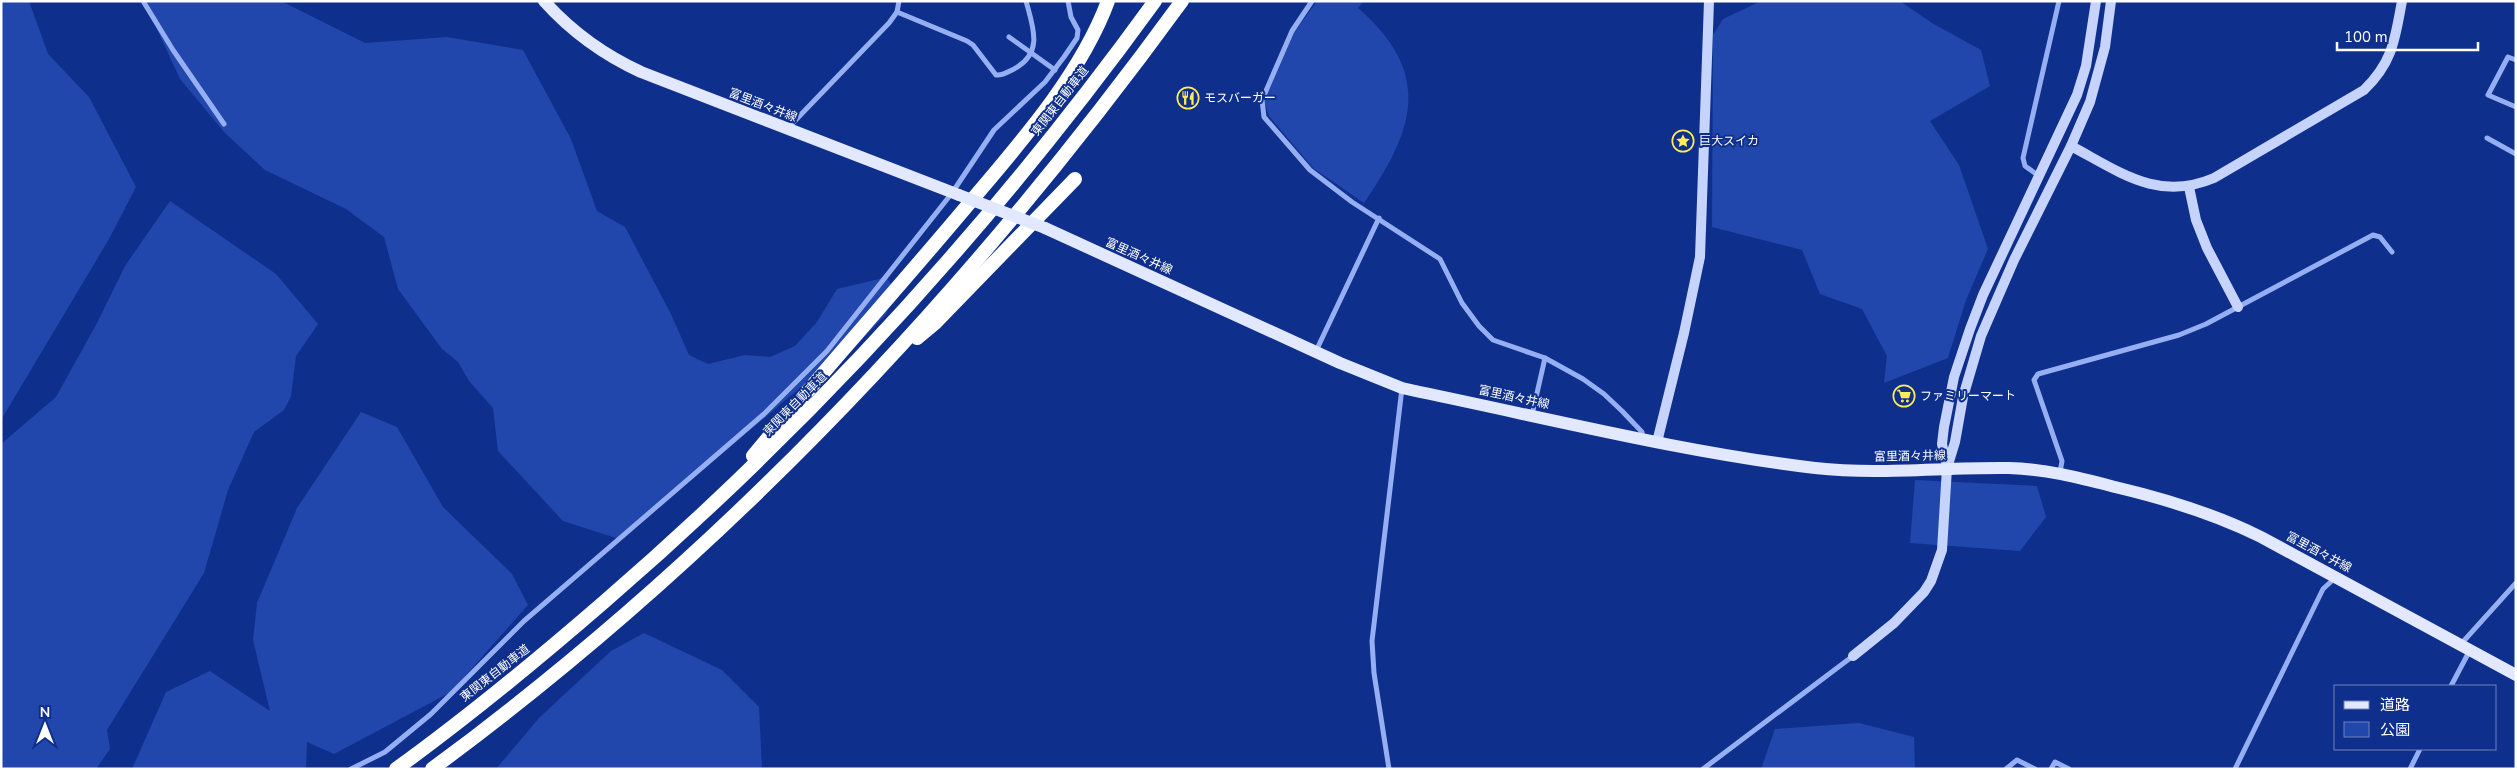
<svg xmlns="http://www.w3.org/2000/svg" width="2517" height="770" font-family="'Nunito Sans','Noto Sans JP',sans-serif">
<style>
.green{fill:#2147ac}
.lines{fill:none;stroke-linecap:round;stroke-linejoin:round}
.street{stroke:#96aff3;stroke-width:5}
.secondary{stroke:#c5d3fd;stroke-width:10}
.primary{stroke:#e1e8ff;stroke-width:12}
.highway{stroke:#fff;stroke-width:14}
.primary-bridge{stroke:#e1e8ff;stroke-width:12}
.labels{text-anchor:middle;stroke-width:4;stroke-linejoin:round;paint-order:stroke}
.poi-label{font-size:12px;fill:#fff;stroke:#0f2f8c;text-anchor:start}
.street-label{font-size:12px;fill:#fff;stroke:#0f2f8c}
</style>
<rect width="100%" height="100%" fill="#0f2f8c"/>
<g class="green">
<polygon points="1,1 29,1 48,54 89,97 136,187 109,239 1,420"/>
<polygon points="144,1 281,1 365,43 447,37 523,50 571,139 597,211 625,227 671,314 689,355 708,364 745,355 770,357 795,346 817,322 837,289 887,277 895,293 886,314 853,349 789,397 660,507 616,538 563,521 498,451 493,408 469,381 458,362 442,349 398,289 384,237 346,209 265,170 225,133 180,79"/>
<path d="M1317 1H1364L1358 8C1434 74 1414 130 1364 203L1313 168 1269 116 1264 101 1294 33Z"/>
<polygon points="1761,1 1900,1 1932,23 1981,50 1990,86 1930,121 1959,165 1988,249 1966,300 1948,358 1884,383 1887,356 1862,309 1820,294 1802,250 1712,227 1713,35 1723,19"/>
<polygon points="170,201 276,274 318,324 296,356 291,396 284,410 254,432 228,490 204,573 107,730 110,749 96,769 1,769 1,444 56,397 97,323 125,266"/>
<polygon points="361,412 397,427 443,507 512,574 528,605 451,692 334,754 307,742 306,769 132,769 166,692 210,671 270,711 253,640 257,603 297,508"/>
<polygon points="1915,480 2037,486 2046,517 2020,551 1910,543"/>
<polygon points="644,633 722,670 759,707 762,769 496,769 539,718 611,651"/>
<polygon points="1859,723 1914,737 1915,769 1761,769 1775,729"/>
</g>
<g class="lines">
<g class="street">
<polyline points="143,1 173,50 224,124"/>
<polyline points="1312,1 1292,31 1262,100 1264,117 1310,170 1352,202 1440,259 1462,303 1479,326 1493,340 1545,358 1583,379 1604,394 1622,411 1642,432 1643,439"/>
<path d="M897 12 967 41 973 45 996 75C1002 76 1008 72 1014 69 1044 53 1033 27 1026 1"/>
<polyline points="1009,37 1055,70"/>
<polyline points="2516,60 2508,57 2488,95 2516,107"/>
<polyline points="787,129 889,23 897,12 899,1"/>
<polyline points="2487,138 2516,154"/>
<polyline points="2039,176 2025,166 2023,158 2059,1"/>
<polyline points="1316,351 1379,218"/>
<polyline points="1532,415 1545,358"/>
<polyline points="2060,472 2062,461 2034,380 2038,374 2179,335 2206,324 2373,235 2380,237 2392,252"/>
<polyline points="2461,644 2516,583"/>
<polyline points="2451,686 2470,650"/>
<polyline points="351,769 385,752 431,714 524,621 764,414 827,351 952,193 994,130 1045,82 1064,57 1077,38 1078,30 1071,17 1068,1"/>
<polyline points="1389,769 1374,673 1372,641 1402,388"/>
<polyline points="1703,769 1853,656"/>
<polyline points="2006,769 2017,760 2035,769"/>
<polyline points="2051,769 2055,762 2069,769"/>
<polyline points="2235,769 2323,589 2336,577"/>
<polyline points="2410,769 2420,749"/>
</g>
<g class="secondary">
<path d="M2071 146C2120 172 2158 202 2214 178L2364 90C2393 62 2395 39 2402 1"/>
<polyline points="2189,187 2196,220 2207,248 2238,307"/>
<polyline points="1657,442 1684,333 1700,257 1709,1"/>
<polyline points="1947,467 1942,444 1944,427 1954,377 1970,329 1983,295 2077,95 2086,66 2096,1"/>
<polyline points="1853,656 1894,623 1924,592 1931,581 1942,550 1947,468 1955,442 1963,397 1981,336 2014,260 2071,146 2090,102 2105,47 2111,1"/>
</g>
<g class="primary">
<path d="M544 1C571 31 604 55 641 72L959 195"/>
<path d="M1045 228 1340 363 1402 388 1420 392C1551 419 1682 452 1815 468 1879 475 1944 467 2009 468 2046 469 2080 478 2115 487 2166 499 2215 514 2261 537L2516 675"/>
</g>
<g class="highway">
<polyline points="917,338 935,323 1075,179"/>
<path d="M753 456C824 370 900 286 972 200 1021 142 1081 74 1108 1"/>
<path d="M396 769C468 717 537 660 604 602 810 424 995 222 1155 1"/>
<path d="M432 769C721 556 971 291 1182 1"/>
</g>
<polyline class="primary-bridge" points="959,195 1045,228"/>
</g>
<defs>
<g id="restaurant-ring" transform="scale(1.125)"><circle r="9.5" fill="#0f2f8c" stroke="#ffed57" stroke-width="1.5"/><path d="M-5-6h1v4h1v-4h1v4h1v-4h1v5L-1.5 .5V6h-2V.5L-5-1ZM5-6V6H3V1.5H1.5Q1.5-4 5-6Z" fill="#ffed57"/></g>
<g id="sight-ring" transform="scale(1.125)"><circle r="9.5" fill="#0f2f8c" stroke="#ffed57" stroke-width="1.5"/><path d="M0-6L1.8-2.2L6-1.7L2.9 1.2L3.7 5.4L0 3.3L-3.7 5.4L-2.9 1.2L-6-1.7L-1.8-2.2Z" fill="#ffed57"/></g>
<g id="supermarket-ring" transform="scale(1.125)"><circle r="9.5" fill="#0f2f8c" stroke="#ffed57" stroke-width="1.5"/><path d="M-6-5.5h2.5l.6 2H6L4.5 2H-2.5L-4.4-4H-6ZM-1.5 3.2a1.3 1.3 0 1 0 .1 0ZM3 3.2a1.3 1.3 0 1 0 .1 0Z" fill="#ffed57"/></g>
</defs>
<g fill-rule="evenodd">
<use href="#restaurant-ring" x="1188" y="98"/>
<use href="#sight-ring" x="1683" y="141"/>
<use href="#supermarket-ring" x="1904" y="396"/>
</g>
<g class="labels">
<g class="poi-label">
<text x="1204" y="102">モスバーガー</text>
<text x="1699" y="145">巨大スイカ</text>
<text x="1920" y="400">ファミリーマート</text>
</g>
<g class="street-label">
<text transform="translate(1060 101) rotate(-52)" y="4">東関東自動車道</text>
<text transform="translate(763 105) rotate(21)" y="4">富里酒々井線</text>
<text transform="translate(1139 256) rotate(24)" y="4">富里酒々井線</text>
<text transform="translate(1514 397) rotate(12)" y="4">富里酒々井線</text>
<text transform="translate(795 404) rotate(-45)" y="4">東関東自動車道</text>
<text transform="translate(1910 456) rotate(-1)" y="4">富里酒々井線</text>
<text transform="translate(2319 552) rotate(28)" y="4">富里酒々井線</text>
<text transform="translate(495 673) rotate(-38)" y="4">東関東自動車道</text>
</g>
</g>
<rect width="2517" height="770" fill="none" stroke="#ffffff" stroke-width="5"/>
<rect x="2334" y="685" width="162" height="65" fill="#0f2f8c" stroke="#6f82ba"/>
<rect x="2344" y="701" width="25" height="8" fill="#e1e8ff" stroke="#6f82ba"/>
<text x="2380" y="710" font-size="15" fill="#ffffff">道路</text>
<rect x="2344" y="722" width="25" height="15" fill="#2147ac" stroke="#6f82ba"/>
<text x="2380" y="735" font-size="15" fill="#ffffff">公園</text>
<g transform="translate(45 725)" stroke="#0f2f8c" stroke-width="4" paint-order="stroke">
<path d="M0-4L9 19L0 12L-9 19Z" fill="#ffffff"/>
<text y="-8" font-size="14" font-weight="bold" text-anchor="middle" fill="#ffffff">N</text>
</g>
<path d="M2337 42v8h141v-8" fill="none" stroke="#ffffff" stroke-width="2.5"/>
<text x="2344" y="42" font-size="15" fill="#ffffff" stroke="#0f2f8c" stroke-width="4" paint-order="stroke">100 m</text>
</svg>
